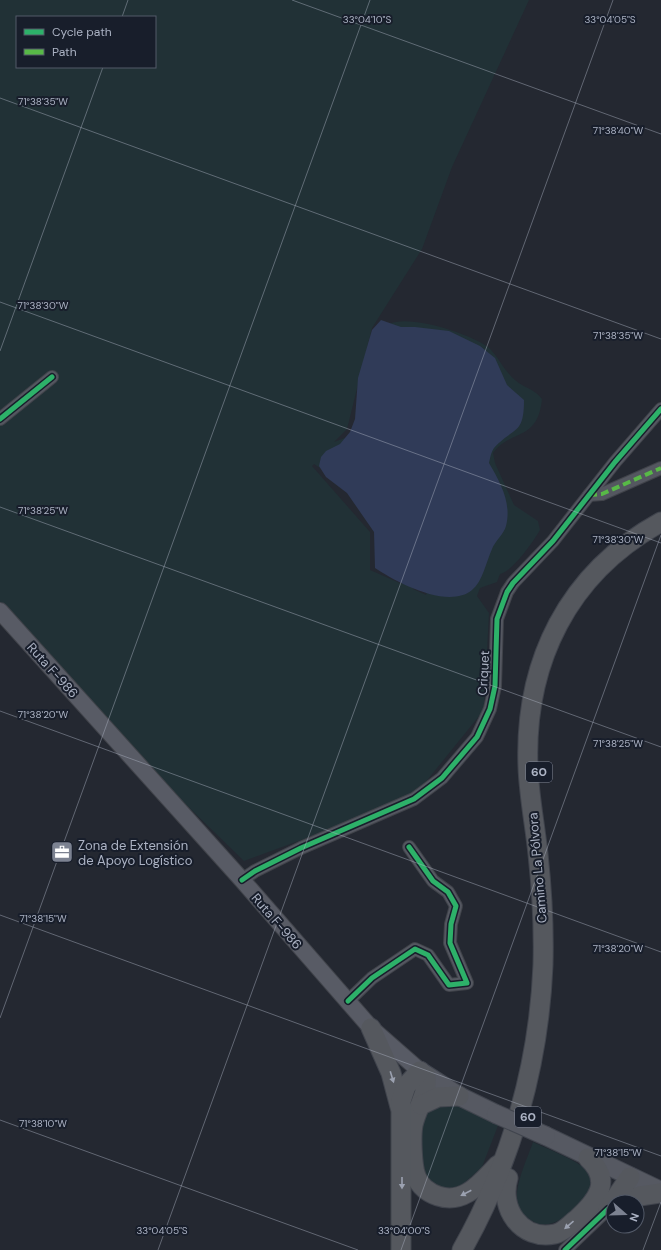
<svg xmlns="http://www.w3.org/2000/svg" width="661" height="1250" font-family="'DM Sans',sans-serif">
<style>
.green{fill:#213136;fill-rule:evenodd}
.water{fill:#303b58}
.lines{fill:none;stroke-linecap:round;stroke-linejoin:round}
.minor-casing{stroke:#40434a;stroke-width:14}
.secondary-casing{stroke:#40434a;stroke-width:18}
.primary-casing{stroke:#41454e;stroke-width:20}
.trunk-casing{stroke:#40444d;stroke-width:21}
.minor{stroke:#545760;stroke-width:12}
.secondary{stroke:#585b65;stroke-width:16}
.primary{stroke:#565962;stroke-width:18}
.trunk{stroke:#55585e;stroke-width:19}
.primary-bridge-casing{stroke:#41454e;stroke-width:20;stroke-linecap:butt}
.primary-bridge{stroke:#565962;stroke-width:18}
.quiet{stroke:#58b947;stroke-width:4;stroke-dasharray:8 4;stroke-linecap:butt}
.cycleway-casing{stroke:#181e2b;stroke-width:8}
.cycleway{stroke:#2db169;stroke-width:5}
.oneway{fill:#9ba1b0}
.ticks{fill:none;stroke:#acb3c4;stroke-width:1;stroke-opacity:0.45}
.labels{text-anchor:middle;stroke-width:4;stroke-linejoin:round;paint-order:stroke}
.shield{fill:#181e2b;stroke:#808696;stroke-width:1}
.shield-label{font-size:12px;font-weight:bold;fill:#acb3c4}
.street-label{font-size:13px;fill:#acb3c4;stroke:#181e2b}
.poi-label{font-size:13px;fill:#acb3c4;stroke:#181e2b;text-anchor:start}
.ticks-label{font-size:10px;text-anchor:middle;fill:#acb3c4;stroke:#181e2b;stroke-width:4;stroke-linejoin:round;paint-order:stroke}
</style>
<rect width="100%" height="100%" fill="#242831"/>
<g class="green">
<path d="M0 0H529L452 167 422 249 372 328 347 429 334 442 350 436 389 324C410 314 470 334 488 347 499 357 504 371 515 380 524 388 535 389 542 399 538 442 510 429 493 453L495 463 514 505 538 521 540 530C533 542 513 571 500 574L497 582 480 588 477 596 489 613 484 710 420 789 348 823 244 861 138 758 0 603ZM17 17H155V67H17ZM314 464 338 480 365 509 383 554 402 584 370 570V532L312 466ZM415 579 427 588 426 595 413 589Z"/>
<polygon points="446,1100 499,1123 482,1167 462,1185 457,1188 441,1190 424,1177 419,1133 425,1114"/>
<path d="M533 1142C545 1148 582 1162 588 1172 599 1188 584 1201 573 1210 560 1221 544 1232 528 1218 521 1213 517 1206 517 1198 516 1182 528 1157 533 1142Z"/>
</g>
<path class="water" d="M381 320 401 327H415L449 331 480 346 495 358 507 385 524 400C524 436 514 426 494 448 491 452 490 459 489 463 500 482 512 503 506 526 504 534 495 541 492 549 486 562 483 581 472 590 448 610 396 582 375 568L374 532 347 493 326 477 319 466 321 457 326 451 340 444 350 432 355 419 358 378 372 330Z"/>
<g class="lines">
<g class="minor-casing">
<g id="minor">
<polyline points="0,419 52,377"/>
<polyline points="589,495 602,494 661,468"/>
<polyline points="242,880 255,871 301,848 414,799 442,778 477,737 490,709 495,686 497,619 507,592 513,583 553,541 615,462 661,409"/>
<polyline points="348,1001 372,978 415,949 428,955 449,985 467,983 450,943 451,924 456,906 448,892 433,881 409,847"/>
<polyline points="565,1250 608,1209"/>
</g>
</g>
<g class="secondary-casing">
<polyline id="secondary" points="0,611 242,880 371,1028 420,1071"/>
</g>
<g class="primary-casing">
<g id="primary">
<polyline points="420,1071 459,1096 496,1114"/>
<polyline points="546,1136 661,1191"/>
</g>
</g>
<g class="trunk-casing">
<g id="trunk">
<polyline points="371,1028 391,1073 400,1107"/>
<path d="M426 1076C428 1095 417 1107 413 1125 411 1136 412 1166 416 1176 419 1186 429 1193 438 1196 465 1205 482 1181 498 1165"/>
<polyline points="421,1105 438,1097 459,1096"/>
<path d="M508 1178C499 1208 521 1241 555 1234 564 1232 570 1224 577 1219 597 1201 613 1181 588 1158"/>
<polyline points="623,1202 640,1196 661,1193"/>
<polyline points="608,1209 630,1177"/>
<polyline points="401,1250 401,1101 406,1086 420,1071"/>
<path d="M462 1250C511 1163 539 1065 543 965 544 928 542 891 538 854 535 825 529 796 528 767 524 662 568 573 661 522"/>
</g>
</g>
<use href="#minor" class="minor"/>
<use href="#secondary" class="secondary"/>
<use href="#primary" class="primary"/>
<use href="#trunk" class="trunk"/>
<g class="primary-bridge-casing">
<polyline id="primary-bridge" points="496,1114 546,1136"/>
</g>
<use href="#primary-bridge" class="primary-bridge"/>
<polyline class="quiet" points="589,495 602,494 661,468"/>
<g class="cycleway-casing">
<g id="cycleway">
<polyline points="0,419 52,377"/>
<polyline points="242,880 255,871 301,848 414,799 442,778 477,737 490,709 495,686 497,619 507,592 513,583 553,541 615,462 661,409"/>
<polyline points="348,1001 372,978 415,949 428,955 449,985 467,983 450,943 451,924 456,906 448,892 433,881 409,847"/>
<polyline points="565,1250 608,1209"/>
</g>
</g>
<use href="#cycleway" class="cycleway"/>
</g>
<defs><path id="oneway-solid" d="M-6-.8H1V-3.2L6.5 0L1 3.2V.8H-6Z"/></defs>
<g class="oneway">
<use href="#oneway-solid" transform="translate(392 1077) rotate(73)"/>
<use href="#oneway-solid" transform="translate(402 1183) rotate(90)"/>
<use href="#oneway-solid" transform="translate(466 1193) rotate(153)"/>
<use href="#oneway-solid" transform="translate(569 1225) rotate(139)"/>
</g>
<path class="ticks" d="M292 0 661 134M122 17 128 0M0 98 661 339M0 302 661 543M0 351 103 67M0 507 661 747M0 711 661 952M0 915 661 1156M0 1018 370 0M0 1120 358 1250M158 1250 613 0M401 1250 661 535M643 1250 661 1202"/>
<defs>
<g id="office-square" transform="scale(1.15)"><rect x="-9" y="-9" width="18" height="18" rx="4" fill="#7c8291" stroke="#181e2b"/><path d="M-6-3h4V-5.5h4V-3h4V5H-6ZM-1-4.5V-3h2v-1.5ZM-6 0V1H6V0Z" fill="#fff"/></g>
</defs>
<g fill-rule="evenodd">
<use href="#office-square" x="62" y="852"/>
</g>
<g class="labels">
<g class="shield">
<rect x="526" y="762" width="26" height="20" rx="3"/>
<rect x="515" y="1107" width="26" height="20" rx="3"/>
</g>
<g class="shield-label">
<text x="539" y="776">60</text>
<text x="528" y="1121">60</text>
</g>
<g class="street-label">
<text transform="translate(53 670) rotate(48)" y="5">Ruta F-986</text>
<text transform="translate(483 673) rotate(-87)" y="5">Criquet</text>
<text transform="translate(537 868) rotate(-95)" y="5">Camino La Pólvora</text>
<text transform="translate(277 921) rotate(49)" y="5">Ruta F-986</text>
</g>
<g class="poi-label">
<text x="78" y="850">Zona de Extensión<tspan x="78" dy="15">de Apoyo Logístico</tspan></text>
</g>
</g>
<g class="ticks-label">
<text x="367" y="23">33°04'10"S</text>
<text x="610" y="23">33°04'05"S</text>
<text x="43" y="105">71°38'35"W</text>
<text x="618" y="134">71°38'40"W</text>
<text x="43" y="309">71°38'30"W</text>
<text x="618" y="339">71°38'35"W</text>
<text x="43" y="514">71°38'25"W</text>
<text x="618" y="543">71°38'30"W</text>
<text x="43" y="718">71°38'20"W</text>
<text x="618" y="747">71°38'25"W</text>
<text x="43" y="922">71°38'15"W</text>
<text x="618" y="952">71°38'20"W</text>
<text x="43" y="1127">71°38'10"W</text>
<text x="618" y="1156">71°38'15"W</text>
<text x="162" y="1234">33°04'05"S</text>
<text x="404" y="1234">33°04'00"S</text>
</g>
<rect x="16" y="16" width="140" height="52" fill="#181e2b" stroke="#535a68"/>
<rect x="24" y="29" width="20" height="6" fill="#2db169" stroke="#535a68"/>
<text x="52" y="36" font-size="12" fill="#acb3c4">Cycle path</text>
<rect x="24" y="49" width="20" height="6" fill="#58b947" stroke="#535a68"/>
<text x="52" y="56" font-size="12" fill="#acb3c4">Path</text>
<g transform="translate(625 1214) rotate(110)"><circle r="19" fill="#181e2b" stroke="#535a68"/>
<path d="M0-3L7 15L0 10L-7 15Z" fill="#7c8291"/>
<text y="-6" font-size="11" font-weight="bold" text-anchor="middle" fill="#acb3c4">N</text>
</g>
</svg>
